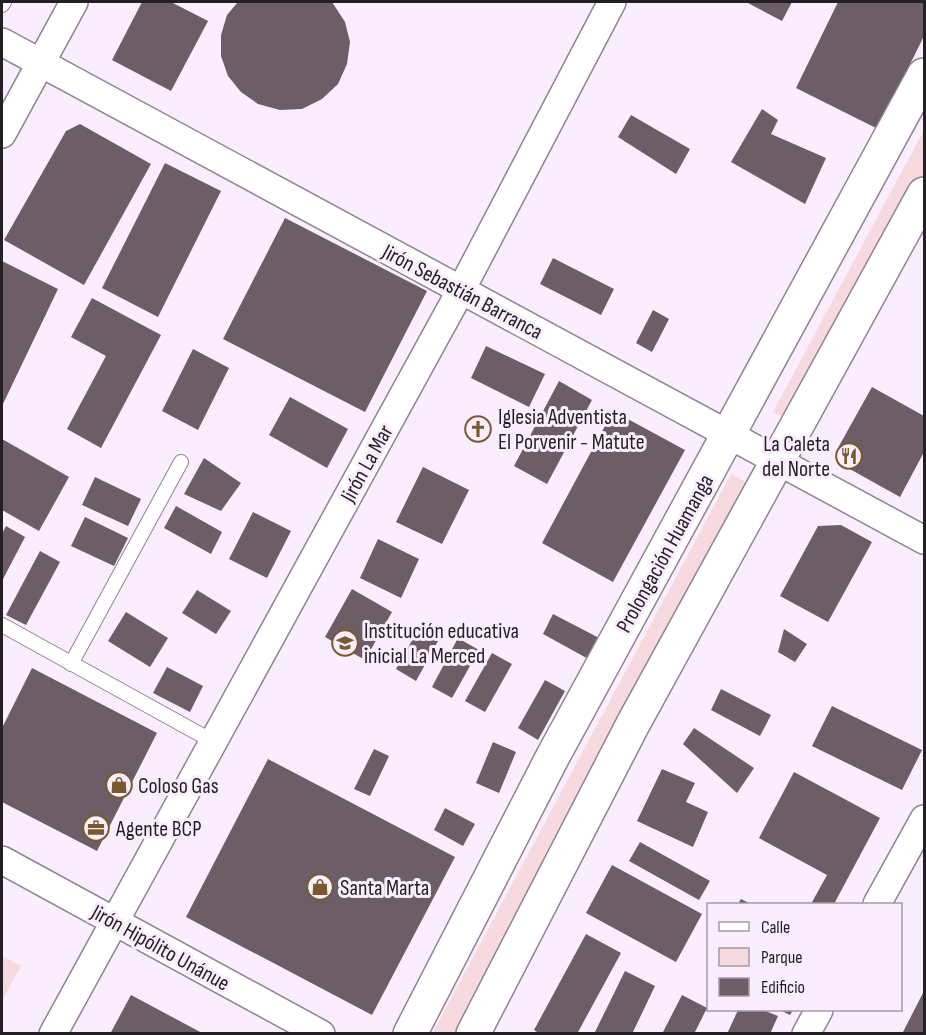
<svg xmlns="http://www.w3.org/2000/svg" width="926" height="1035" font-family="'Sofia Sans Condensed',sans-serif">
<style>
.green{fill:#f6dadf}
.building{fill:#6c5d66}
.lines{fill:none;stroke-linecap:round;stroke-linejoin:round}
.service-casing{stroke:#8f8492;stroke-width:16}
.minor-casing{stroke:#8f8492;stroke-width:30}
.tertiary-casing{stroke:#8f8492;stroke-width:36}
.service{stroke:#fff;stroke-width:14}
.minor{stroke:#fff;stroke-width:27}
.tertiary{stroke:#fff;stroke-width:33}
.labels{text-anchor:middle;stroke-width:6;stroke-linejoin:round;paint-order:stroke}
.street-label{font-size:22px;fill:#231f24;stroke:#faeefe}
.poi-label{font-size:22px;fill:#231f24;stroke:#faeefe;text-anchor:start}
</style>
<rect width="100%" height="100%" fill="#faeefe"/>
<g class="green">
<polygon points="924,130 924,186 796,424 773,412"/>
<polygon points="731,474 760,489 469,1033 432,1034"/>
<polygon points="2,956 21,966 2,1001"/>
</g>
<g class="building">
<polygon points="142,2 171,2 208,21 171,91 112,60"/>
<polygon points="238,2 332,2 345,22 350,42 347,64 338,84 322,99 302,109 280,110 258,104 241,92 228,76 221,56 221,35 227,15"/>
<polygon points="746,2 792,2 782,21"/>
<polygon points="838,2 924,2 924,36 878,129 796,88"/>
<polygon points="762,109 778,120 771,134 826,158 805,204 731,162"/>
<polygon points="631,115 690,149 676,174 618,137"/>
<polygon points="80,124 151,164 84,285 4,240 66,131"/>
<polygon points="165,163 221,191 158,317 102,288"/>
<polygon points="285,218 427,291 365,412 223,339"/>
<polygon points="553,258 614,289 601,315 540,284"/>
<polygon points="2,261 58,289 2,406"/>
<polygon points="92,298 161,335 101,448 67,429 106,356 71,337"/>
<polygon points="653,310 669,319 652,352 636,343"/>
<polygon points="486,346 545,374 529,407 471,378"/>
<polygon points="193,349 229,368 198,430 162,411"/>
<polygon points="559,381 592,400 547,484 514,466"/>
<polygon points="872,387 924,416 924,452 900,497 848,468 839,446"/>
<polygon points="290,397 348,429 327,468 269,435"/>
<polygon points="613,411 685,450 613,582 542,543"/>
<polygon points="2,439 69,477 39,531 2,510"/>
<polygon points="204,458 241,483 221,511 184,494"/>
<polygon points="423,467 469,490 442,544 396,522"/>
<polygon points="95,477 141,499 128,526 82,505"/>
<polygon points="176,506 222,532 211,554 164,528"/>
<polygon points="253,512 291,531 267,578 229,559"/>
<polygon points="85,517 128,538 114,566 71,546"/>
<polygon points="841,525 872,542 828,622 780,596 818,526"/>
<polygon points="6,526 25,537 2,581 2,534"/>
<polygon points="378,539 419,559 401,598 360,578"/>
<polygon points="40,551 60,562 26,625 6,615"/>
<polygon points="352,589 392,612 365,660 325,637"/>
<polygon points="197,590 231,611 216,634 182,613"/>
<polygon points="126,612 168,638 150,667 108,641"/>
<polygon points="553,614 603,640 592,661 543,634"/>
<polygon points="423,621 443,632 416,681 396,669"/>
<polygon points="784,629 807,644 795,662 778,652"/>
<polygon points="458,638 479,650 452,698 432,687"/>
<polygon points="492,653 512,664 485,712 465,701"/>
<polygon points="167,667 203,686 190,712 153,693"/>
<polygon points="32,668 157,733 97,851 2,802 2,728"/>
<polygon points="545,680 565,691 538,740 518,728"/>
<polygon points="721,689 771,715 760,736 711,710"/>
<polygon points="832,706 922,750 902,790 812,746"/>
<polygon points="694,728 754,768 737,793 683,744"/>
<polygon points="493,742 516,752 499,793 476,783"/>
<polygon points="374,749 389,756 370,796 354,789"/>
<polygon points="268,759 455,857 372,1015 186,917"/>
<polygon points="662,769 695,783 686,802 708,812 693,847 637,821"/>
<polygon points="794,772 880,818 834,904 811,904 827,875 759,838"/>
<polygon points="445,808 475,824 463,846 434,830"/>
<polygon points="640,842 710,881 699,900 629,861"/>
<polygon points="612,865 702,914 676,962 586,913"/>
<polygon points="741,899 751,904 738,904"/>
<polygon points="586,934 621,953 577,1034 540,1034 534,1030"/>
<polygon points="625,971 655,986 632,1034 594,1034"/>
<polygon points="924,991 924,1034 902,1034"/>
<polygon points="131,995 204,1034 110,1034"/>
<polygon points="682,995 707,1008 694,1034 662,1034"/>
<polygon points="738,1010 763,1010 778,1016 770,1034 727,1034"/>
<polygon points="780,1010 793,1010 790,1015"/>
</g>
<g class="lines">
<g class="service-casing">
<g id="service">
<polyline points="2,5 4,2"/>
<polyline points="2,625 214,742"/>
<polyline points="71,664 181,462"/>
</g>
</g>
<g class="minor-casing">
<g id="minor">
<polyline points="2,42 924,540"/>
<polyline points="2,134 74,2"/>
<polyline points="2,860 321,1034"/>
<polyline points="877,904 924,819"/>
<polyline points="53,1034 461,290 612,2"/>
<polyline points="806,1034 819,1010"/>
</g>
</g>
<g class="tertiary-casing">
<g id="tertiary">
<polyline points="410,1034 553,756 924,75"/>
<polyline points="473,1034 633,724 924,194"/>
</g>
</g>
<use href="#service" class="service"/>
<use href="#minor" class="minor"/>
<use href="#tertiary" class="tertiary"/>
</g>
<defs>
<g id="church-ring" transform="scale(1.35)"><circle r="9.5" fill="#faeefe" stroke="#785a2e" stroke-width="1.5"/><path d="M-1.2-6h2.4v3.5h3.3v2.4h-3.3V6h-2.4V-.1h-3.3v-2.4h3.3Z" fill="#785a2e"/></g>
<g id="restaurant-ring" transform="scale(1.35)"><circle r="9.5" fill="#faeefe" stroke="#785a2e" stroke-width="1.5"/><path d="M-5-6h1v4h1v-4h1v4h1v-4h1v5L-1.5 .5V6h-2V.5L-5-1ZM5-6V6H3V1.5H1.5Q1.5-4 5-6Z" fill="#785a2e"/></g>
<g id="school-ring" transform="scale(1.35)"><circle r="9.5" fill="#faeefe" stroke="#785a2e" stroke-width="1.5"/><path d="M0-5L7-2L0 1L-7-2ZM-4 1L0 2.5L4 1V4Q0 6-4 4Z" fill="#785a2e"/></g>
<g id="shop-ring" transform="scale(1.35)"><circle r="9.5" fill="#faeefe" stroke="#785a2e" stroke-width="1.5"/><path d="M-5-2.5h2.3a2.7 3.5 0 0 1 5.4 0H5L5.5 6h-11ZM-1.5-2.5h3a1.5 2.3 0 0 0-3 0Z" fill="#785a2e"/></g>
<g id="office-ring" transform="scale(1.35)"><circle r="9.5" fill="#faeefe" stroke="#785a2e" stroke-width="1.5"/><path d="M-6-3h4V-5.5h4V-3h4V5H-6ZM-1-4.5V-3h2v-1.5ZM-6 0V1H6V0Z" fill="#785a2e"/></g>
</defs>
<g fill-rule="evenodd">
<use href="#church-ring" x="478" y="429"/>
<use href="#restaurant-ring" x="849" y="456"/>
<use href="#school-ring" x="345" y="643"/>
<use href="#shop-ring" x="119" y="785"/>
<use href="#office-ring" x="96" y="828"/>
<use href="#shop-ring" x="320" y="887"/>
</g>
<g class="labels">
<g class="street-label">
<text transform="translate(463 291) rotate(28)" y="8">Jirón Sebastián Barranca</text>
<text transform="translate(366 463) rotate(-61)" y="8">Jirón La Mar</text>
<text transform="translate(664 553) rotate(-61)" y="8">Prolongación Huamanga</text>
<text transform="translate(161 947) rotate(29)" y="8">Jirón Hipólito Unánue</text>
</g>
<g class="poi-label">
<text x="498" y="424">Iglesia Adventista<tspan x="498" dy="25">El Porvenir - Matute</tspan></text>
<text x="830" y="451" text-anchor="end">La Caleta<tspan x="830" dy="25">del Norte</tspan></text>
<text x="364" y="638">Institución educativa<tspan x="364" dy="25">inicial La Merced</tspan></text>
<text x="138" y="793">Coloso Gas</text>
<text x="116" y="836">Agente BCP</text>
<text x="340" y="895">Santa Marta</text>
</g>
</g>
<rect width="926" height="1035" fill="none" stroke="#231f24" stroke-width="6"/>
<rect x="707" y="903" width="195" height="108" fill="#faeefe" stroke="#a49ba7" stroke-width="1.5"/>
<rect x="719" y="922" width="30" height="9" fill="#ffffff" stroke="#a49ba7" stroke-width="1.5"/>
<text x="761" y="933" font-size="18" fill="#231f24">Calle</text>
<rect x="719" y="948" width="30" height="18" fill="#f6dadf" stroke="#a49ba7" stroke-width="1.5"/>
<text x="761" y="963" font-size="18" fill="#231f24">Parque</text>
<rect x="719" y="978" width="30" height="18" fill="#6c5d66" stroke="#a49ba7" stroke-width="1.5"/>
<text x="761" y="993" font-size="18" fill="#231f24">Edificio</text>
</svg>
